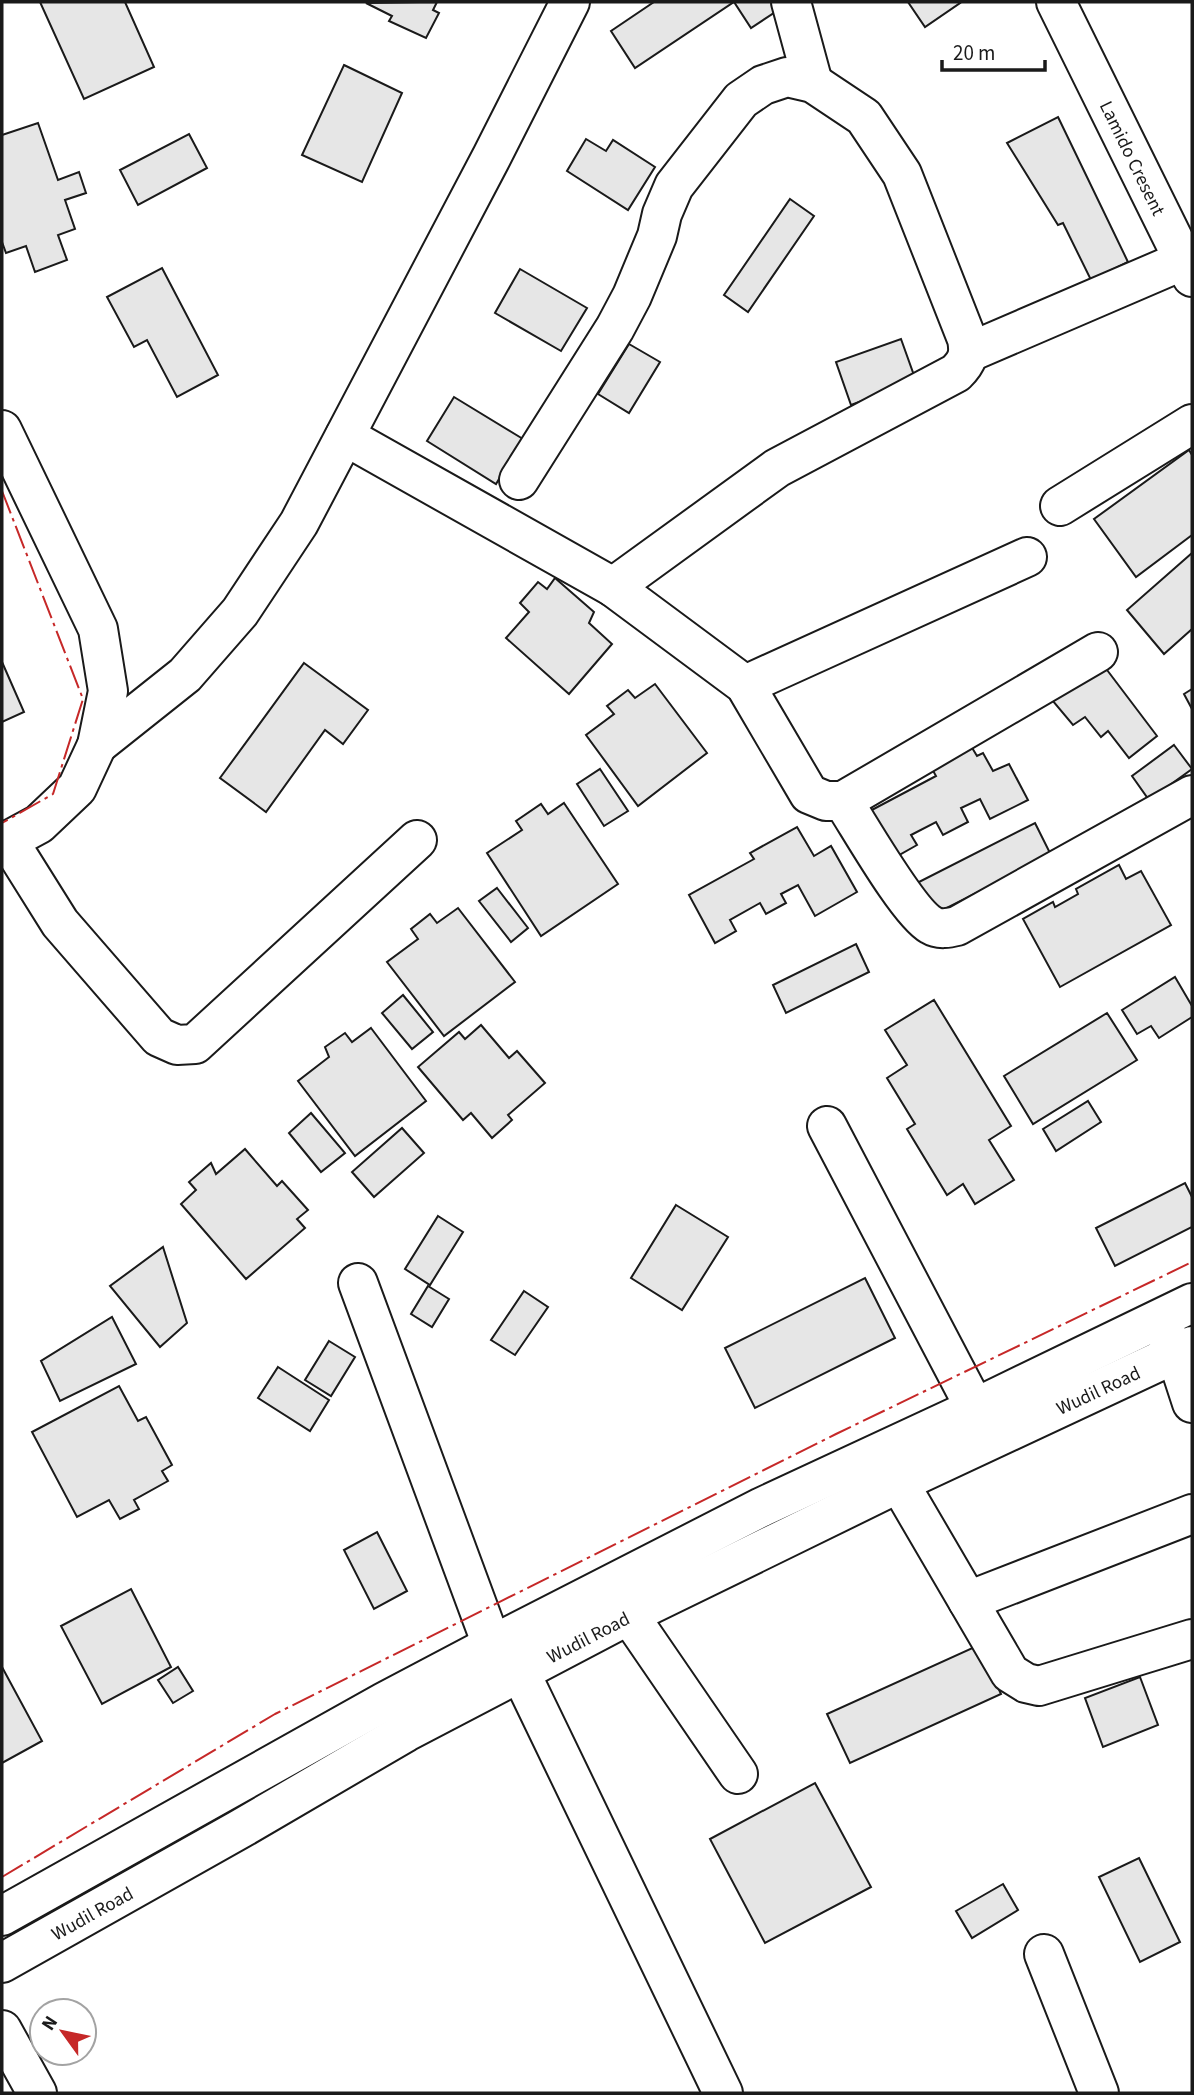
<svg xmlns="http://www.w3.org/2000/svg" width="1194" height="2095" font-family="'Source Sans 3',sans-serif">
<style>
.building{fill:#e6e6e6;stroke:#1a1a1a;stroke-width:2}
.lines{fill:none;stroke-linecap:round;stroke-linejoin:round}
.minor-casing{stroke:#1a1a1a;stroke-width:42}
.major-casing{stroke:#1a1a1a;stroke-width:42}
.minor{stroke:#fff;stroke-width:38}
.major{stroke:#fff;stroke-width:38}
.power{stroke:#c62828;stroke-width:2;stroke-dasharray:24 5 3.5 5;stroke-linecap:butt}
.labels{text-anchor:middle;stroke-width:5;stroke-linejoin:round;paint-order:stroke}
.street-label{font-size:19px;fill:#1a1a1a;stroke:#fff}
</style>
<rect width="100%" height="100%" fill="#fff"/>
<g class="building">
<polygon points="40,2 125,2 154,67 84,99"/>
<polygon points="437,2 433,10 439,13 426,38 389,21 392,16 366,3"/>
<polygon points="654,2 784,2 786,5 751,28 734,2 635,68 611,31"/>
<polygon points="908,2 959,2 960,3 925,27"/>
<polygon points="344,65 402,93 362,182 302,155"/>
<polygon points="1058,117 1128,262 1091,280 1063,223 1058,225 1007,143"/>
<polygon points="38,123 58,180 79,172 86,193 65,200 75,229 58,235 67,260 35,272 26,246 6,253 2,242 2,135"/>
<polygon points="189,134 207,168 138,205 120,170"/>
<polygon points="586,139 606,151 613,140 655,167 628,210 567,171"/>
<polygon points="790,199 814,216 748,312 724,295"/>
<polygon points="162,268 218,375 177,397 147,340 134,347 107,297"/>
<polygon points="520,269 587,308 561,351 495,313"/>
<polygon points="901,339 916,381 851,405 836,362"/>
<polygon points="629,344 660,362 629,413 598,394"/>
<polygon points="454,397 523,439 496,484 427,441"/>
<polygon points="1189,450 1192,455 1192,535 1136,577 1094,519"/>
<polygon points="1192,553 1192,629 1164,654 1127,610"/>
<polygon points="555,578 594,612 589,623 612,644 569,694 506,638 529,612 520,603 538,582 547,589"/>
<polygon points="2,662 24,712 2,722"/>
<polygon points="1101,662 1157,736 1129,758 1108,731 1101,737 1085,717 1073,725 1052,700"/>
<polygon points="304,663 368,710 343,744 325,730 266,812 220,778"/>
<polygon points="655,684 707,753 638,806 586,735 614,714 607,706 628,690 635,698"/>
<polygon points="1192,689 1192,709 1184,694"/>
<polygon points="1174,745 1192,769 1149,800 1132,776"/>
<polygon points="971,746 977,756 983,753 993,771 1009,764 1028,800 990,819 980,799 961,808 968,822 943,835 936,822 911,835 917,845 892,859 868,812 936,776 931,767"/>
<polygon points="600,769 628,811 604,826 577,784"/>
<polygon points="564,803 618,884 541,936 487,853 522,830 516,821 541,804 548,814"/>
<polygon points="1035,823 1051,855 931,916 915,884"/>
<polygon points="797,827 814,856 831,846 857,892 815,916 798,885 781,894 786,903 766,914 760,903 730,920 736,931 715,943 689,895 754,859 750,853"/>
<polygon points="1119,865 1126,879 1141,871 1171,925 1060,987 1023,919 1053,902 1055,907 1078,894 1076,889"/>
<polygon points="497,888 528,928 511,942 479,901"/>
<polygon points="458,908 515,982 444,1036 387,962 418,939 411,929 430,914 437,923"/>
<polygon points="856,944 869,972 786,1013 773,985"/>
<polygon points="1175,977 1192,1006 1192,1017 1159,1038 1151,1026 1137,1034 1122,1010"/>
<polygon points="403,995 433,1032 412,1049 382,1013"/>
<polygon points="934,1000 1011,1126 989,1140 1014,1180 975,1204 963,1184 947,1195 907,1129 915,1124 887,1078 907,1065 885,1030"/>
<polygon points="1107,1013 1137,1060 1033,1124 1004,1076"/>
<polygon points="481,1025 509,1058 517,1051 545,1083 508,1115 512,1120 492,1138 471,1113 463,1120 418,1067 459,1032 465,1039"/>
<polygon points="371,1028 426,1101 355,1156 298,1081 329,1057 325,1047 345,1033 352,1042"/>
<polygon points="1088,1101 1101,1122 1056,1151 1043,1129"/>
<polygon points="311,1113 345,1153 321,1172 289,1133"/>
<polygon points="402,1128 424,1153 374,1197 352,1172"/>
<polygon points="245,1149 277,1186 282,1181 308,1210 297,1219 305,1228 246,1279 181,1204 196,1190 189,1182 211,1163 216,1174"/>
<polygon points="1185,1183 1192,1197 1192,1227 1115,1266 1096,1228"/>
<polygon points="676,1205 728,1237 682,1310 631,1278"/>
<polygon points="438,1216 463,1232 430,1285 405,1269"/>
<polygon points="163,1247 187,1323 160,1347 110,1286"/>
<polygon points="865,1278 895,1338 755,1408 725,1348"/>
<polygon points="428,1286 449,1299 432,1327 411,1314"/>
<polygon points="524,1291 548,1307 515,1355 491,1340"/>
<polygon points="112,1317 136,1364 60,1401 41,1361"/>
<polygon points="329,1341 355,1357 331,1396 305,1380"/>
<polygon points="278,1367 329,1400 310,1431 258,1398"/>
<polygon points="119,1386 138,1421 146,1417 172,1465 162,1471 168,1481 134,1500 139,1509 120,1519 109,1500 77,1517 32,1432"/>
<polygon points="377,1532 407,1591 374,1609 344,1550"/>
<polygon points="131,1589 171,1667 102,1704 61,1626"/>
<polygon points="979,1645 1001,1694 850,1763 827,1714"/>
<polygon points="2,1667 42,1741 2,1763"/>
<polygon points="178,1667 193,1691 173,1703 158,1680"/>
<polygon points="1140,1677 1158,1725 1103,1747 1085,1698"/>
<polygon points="815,1783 871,1887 765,1943 710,1839"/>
<polygon points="1139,1858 1180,1942 1140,1962 1099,1877"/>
<polygon points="1003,1884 1018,1910 972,1938 956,1911"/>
</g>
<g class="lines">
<g class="minor-casing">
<g id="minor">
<polyline points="791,2 813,83"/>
<polyline points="1056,2 1192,277"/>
<polyline points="970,352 1184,260"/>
<polyline points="2,430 98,629 108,691 97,745 77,788 39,824 2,844"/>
<polyline points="345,436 613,587 745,685 809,794 826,801 843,801 1098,652"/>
<path d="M519 480 615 328 632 296 657 236 662 214 674 186 741 100 763 85 787 77 813 83 864 117 902 174 967 339C970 355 967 362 956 373L777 468 613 587"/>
<polyline points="1060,506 1192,424"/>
<polyline points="745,685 1027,557"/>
<polyline points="97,745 185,675 240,612 299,523 492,156 570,2"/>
<path d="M843 801C860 827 908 912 931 925 939 930 949 928 957 926L1192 795"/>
<polyline points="8,840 60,923 159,1037 177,1045 195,1044 417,840"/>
<polyline points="827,1126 975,1408"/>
<polyline points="358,1283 492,1645"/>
<polyline points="1161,1324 1176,1354 1192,1403"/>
<polyline points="899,1483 1010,1673 1026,1683 1039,1686 1192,1639"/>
<polyline points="968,1601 1192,1514"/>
<polyline points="629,1615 738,1774"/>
<polyline points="520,1672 723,2093"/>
<polyline points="1044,1954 1099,2093"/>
<polyline points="2,2030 37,2093"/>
</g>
</g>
<g class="major-casing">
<g id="major">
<polyline points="2,1916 384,1702 492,1645 762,1507 975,1408 1192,1303"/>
<polyline points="2,1963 240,1829 406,1732 629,1615 899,1483 1192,1346"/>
</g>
</g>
<use href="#minor" class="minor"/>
<use href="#major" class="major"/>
<g class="power">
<polyline points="2,491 83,699 53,794 2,823"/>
<polyline points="2,1877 275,1714 836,1434 1192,1262"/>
</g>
</g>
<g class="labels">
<g class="street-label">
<text transform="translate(1133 158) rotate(64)" y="7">Lamido Cresent</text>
<text transform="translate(1098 1390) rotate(-25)" y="7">Wudil Road</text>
<text transform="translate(588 1637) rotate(-27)" y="7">Wudil Road</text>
<text transform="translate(92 1913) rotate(-29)" y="7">Wudil Road</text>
</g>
</g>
<rect width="1194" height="2095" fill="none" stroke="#1a1a1a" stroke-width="7"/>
<g transform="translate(63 2032) rotate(303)"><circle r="33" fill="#ffffff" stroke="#a3a3a3" stroke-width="2"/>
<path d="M0-5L12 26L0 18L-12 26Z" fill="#c62828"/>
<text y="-10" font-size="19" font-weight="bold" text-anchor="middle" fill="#1a1a1a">N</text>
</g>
<path d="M942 60v10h103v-10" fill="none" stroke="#1a1a1a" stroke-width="3.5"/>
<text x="953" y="60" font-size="21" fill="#1a1a1a" stroke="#ffffff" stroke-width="5" paint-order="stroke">20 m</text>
</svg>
